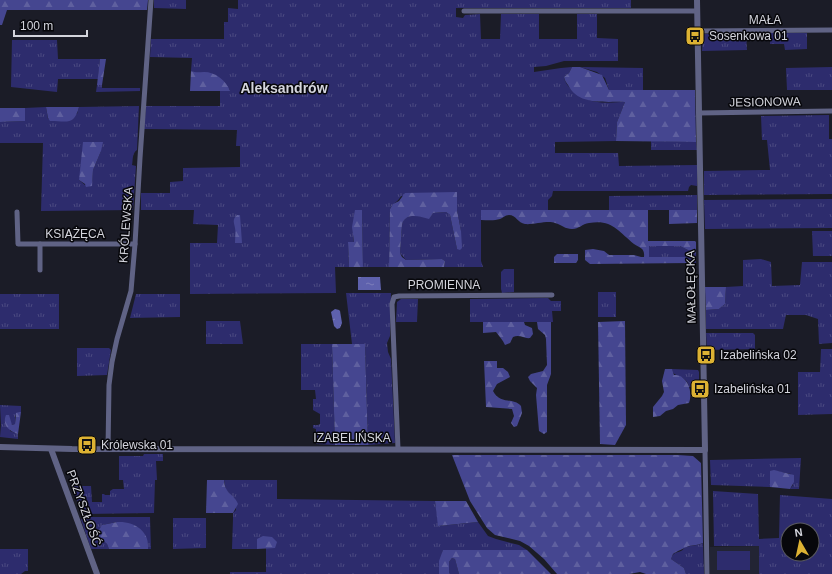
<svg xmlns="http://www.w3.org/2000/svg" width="832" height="574" font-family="Helvetica,sans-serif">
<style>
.built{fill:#222434}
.grass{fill:url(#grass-tufts);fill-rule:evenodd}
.forest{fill:url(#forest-firs)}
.pitch{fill:#2d2c6d}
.water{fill:url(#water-ripples)}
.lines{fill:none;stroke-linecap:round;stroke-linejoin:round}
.minor{stroke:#606385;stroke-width:5}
.tertiary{stroke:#606385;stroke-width:6}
.labels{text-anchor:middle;stroke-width:3;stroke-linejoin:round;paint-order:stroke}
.street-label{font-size:12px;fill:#d4d5dd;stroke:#07070b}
.poi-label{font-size:12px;fill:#d4d5dd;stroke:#07070b;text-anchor:start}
.quarter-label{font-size:14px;font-weight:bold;fill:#d4d5dd;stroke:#07070b}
</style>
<defs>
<pattern id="grass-tufts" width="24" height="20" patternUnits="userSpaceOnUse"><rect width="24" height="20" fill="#2d2c6d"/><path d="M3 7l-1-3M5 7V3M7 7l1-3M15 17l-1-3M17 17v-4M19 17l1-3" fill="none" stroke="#4b4a81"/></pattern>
<pattern id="forest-firs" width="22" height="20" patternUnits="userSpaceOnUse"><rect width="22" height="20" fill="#454690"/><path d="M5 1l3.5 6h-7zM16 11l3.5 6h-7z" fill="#5f609f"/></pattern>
<pattern id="water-ripples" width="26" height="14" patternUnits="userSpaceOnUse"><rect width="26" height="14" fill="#5e61ad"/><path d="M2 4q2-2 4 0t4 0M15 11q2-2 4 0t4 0" fill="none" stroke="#7c7ebb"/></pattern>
</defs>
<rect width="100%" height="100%" fill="#1b1c27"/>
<polygon class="built" points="759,546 759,574 710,574 710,547"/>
<g class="grass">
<polygon points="154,0 186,0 186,9 154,8"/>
<path d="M238 0H631V8H456V17L463 18 465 15 480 14 481 39H500L501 14H539V39H577V14H597V38L618 39V61H564L546 66 534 67V72L561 68 572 67 569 73 564 77C565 87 580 97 589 100 599 104 614 102 625 102L617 122 616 141 555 142V153H618L619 166 697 165V186L691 185 689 187 688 191H553L552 196 548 200V210H481V261L483 267H444L445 261 442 259 406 260 400 253 402 225C405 212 419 216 429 218L433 213 446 212 450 215 457 249 461 231 457 210 401 196C398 202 393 203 390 209L389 267H363L362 210C352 223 352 227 354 243H348L349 267H335L336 293 190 294V243H217L218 225 193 224 194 210H141V193H170V182L183 181V168L240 167V146H236L237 130 144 129 146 106H220V91L230 90 191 71 192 58 150 57 151 39H224V22H228V8L238 9Z"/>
<polygon points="746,33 747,50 702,51 703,34"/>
<polygon points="770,33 807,33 807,49 785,50 784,44 770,44"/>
<polygon points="12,40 57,40 58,59 100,59 98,79 58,79 57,92 11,87"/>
<polygon points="580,67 643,68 643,90 609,90 605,78 597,72"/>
<polygon points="832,67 832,90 787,90 786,68"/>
<polygon points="97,85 102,85 102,88 140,88 140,91 96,92"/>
<path d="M139 106 137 150C132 153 133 160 132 165L136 166 133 210 41 211 43 143H0V122L25 121V108L46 107 48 119 77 114 79 107ZM101 151 93 170 92 183 85 185 79 180Z"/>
<polygon points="829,115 829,139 832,139 832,194 704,195 704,171 770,170 767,140 762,140 761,116"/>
<polygon points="651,141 696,142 697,150 651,150"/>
<polygon points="697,195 697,210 609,210 609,196"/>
<polygon points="832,199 832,228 705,229 704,200"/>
<polygon points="812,231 832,231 832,256 813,256"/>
<polygon points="648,246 680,246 696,254 696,263 691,263 690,260 685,257 648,257"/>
<polygon points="761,259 771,262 772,286 800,285 802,262 832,262 832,343 819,344 818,319 806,315 786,315 783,329 706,329 706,310 719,309 725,304 726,287 743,286 743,260"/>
<polygon points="504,269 514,269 514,292 502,293 501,289 501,272"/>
<rect x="598" y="292" width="18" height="25"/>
<polygon points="346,293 391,293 390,336 387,343 388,352 391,359 395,443 368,445 365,344 352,344"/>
<rect x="0" y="294" width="59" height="35"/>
<polygon points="136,294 180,294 180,317 130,318"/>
<polygon points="548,298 551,301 561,301 561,311 552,311 553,322 470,322 470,299"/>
<polygon points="401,299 418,299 417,322 396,322 397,302"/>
<polygon points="206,321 240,321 243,344 206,344"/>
<polygon points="706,333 753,333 755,335 755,349 707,350"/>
<polygon points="301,344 332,344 335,445 316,444 316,429 313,428 313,425 318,425 320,424 320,414 313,410 313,399 316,399 315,390 301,390"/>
<polygon points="77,348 109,348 111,350 107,375 77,376"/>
<polygon points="821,349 832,349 832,414 798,415 798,372 820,372"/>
<path d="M672 369 698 370 699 372V387H689C686 373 673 379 672 369Z"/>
<polygon points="0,405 21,406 21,412 19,412 15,416 15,424 12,425 10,422 10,418 10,431 18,434 18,439 0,437 1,425"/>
<polygon points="144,454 163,454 163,461 156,461 157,480 155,480 154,513 83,514 71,486 91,486 92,502 102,502 102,494 104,494 105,495 110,495 110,491 113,489 124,489 123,480 119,480 119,456 143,456"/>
<polygon points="801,458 799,489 790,489 793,485 791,474 776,471 770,471 770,487 711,485 710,460"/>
<polygon points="224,480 277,480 277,499 435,501 439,526 478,522 488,536 496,539 519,545 527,550 443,550 439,572 439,574 230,574 230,572 266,572 266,548 275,548 257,539 257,549 232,549 233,519 233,513 236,510 235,499 226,490"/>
<path d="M713 491 758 494 759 539 779 538 780 495 832 499V574H759V546H714ZM788 530H812V554H788Z"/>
<polygon points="88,517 150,517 151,549 148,549 148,543 117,522 102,525 101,539 107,544 109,549 91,549 81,520 82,518"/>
<polygon points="173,518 206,518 206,548 173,549"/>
<path d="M703 543 704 574H686L684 568 671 559C673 553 675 553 681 551 682 551 685 547 686 547 691 545 698 546 703 543Z"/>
<polygon points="0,549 28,549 28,571 25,571 21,574 0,574"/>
<polygon points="452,558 455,559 459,574 449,574 449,562"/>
</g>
<g class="forest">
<polygon points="0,0 148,0 147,10 7,10 2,25 0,25"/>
<polygon points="100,59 106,59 102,85 97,85"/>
<path d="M572 67H580L602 75 609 90H695L696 142 616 141 617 122 625 102C604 101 579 106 568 85 566 82 565 81 564 77L569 73Z"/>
<path d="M191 71C196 73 199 72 204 72 215 72 226 80 230 91H190Z"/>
<path d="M46 107H79C74 126 67 121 50 121L48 118Z"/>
<polygon points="0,108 25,108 25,121 0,122"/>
<polygon points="83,142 103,142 101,151 93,170 92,186 86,187 85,184 79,180"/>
<path d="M457 192V210L461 231 462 248 460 250 457 249 450 215 446 212 433 213 429 219C419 216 405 212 402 225L400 253 402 257 406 260 442 259 445 261 444 267H389L390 209 393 204 399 201 405 193Z"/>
<polygon points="355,210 362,210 363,267 349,267 348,242 354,242 352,227"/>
<path d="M481 210H648V241H695L696 242V254L680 246H649V257H685L690 260 691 263 590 264 585 260V250L593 249 604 251 609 255H634L641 257H644C645 248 640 248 634 244 618 231 612 219 589 223 582 224 579 229 572 229 565 229 562 225 555 223 548 220 533 225 525 224 518 223 516 215 509 215 505 215 503 218 500 219 494 221 487 220 481 220Z"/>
<polygon points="669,210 697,210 697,223 669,224"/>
<path d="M237 215H240L242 243H235C235 238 236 232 235 228 234 222 232 220 237 215Z"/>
<polygon points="557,254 578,254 578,260 576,263 554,263 554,257"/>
<polygon points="705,287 726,287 725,304 719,309 706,310"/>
<polygon points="625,321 626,425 615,445 600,444 598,322"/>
<path d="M483 322H524L525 325 532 328 533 334 530 338C524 339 520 334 513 337L510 343 505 345C503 340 499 336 496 332L483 333Z"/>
<polygon points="537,322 551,322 551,374 547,385 547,432 544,434 539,431 536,395 537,388 530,381 528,377 531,374 543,371 547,365 546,339 545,335 538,329"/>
<polygon points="332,344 365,344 368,445 335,445"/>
<path d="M484 361H497V368H503L508 372 510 377 497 384 493 391C500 405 513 397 521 406L522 413 517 426 514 427 511 423 514 416 512 409 486 407Z"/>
<path d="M665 369H672L674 375C677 375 680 375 683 378 690 383 692 395 689 403L678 405 673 409 666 411 660 416 653 417V407L662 396 664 392 662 381Z"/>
<path d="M19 412H21L18 434C9 431 2 425 6 415H9L12 425 15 424 16 413Z"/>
<path d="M452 455H678L693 456 701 463 703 543C698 545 694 545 689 546 686 547 676 552 673 554L671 559 684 568 686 574H646L640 572 629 574H557L544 559 529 546 520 541 495 535 487 528 470 501Z"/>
<polygon points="774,470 794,475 794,482 790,489 770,487 770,471"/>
<path d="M207 480H224C225 495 234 493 238 504L233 513H206Z"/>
<polygon points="435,501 466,501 478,522 438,526"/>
<path d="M117 522C134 521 150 531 148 549H109L107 544 99 537V530L102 525Z"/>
<polygon points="263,536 272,537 277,542 275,548 257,549 257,539"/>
<polygon points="443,550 527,550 551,574 459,574 455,559 452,558 449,562 449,574 439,574 439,561"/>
</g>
<rect class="pitch" x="717" y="551" width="33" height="19"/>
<g class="water">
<polygon points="358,277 380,277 381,290 358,290"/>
<polygon points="335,309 339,310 340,311 342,323 340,328 337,329 334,326 331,312"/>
</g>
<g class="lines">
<g class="minor">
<polyline points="464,11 697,11"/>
<polyline points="697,31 832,30"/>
<polyline points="699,113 832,111"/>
<polyline points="17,212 18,244 135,244"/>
<polyline points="40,244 40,270"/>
<polyline points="108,449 109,385 112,362 117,339 131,291 135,244 140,158 151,0"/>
<polyline points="398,449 392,304 394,297 399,296 552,295"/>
<polyline points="705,450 707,574"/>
</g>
<g class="tertiary">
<polyline points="0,447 72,449 705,450 697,0"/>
<polyline points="51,449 97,574"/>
</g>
</g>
<defs>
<g id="bus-square" transform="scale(1)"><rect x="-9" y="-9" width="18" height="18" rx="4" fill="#ddb233" stroke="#07070b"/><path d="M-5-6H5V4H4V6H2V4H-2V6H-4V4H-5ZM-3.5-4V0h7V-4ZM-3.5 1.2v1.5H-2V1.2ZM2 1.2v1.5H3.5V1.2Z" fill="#111"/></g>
</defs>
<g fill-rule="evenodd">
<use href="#bus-square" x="695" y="36"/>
<use href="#bus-square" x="706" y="355"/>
<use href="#bus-square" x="700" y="389"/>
<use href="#bus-square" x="87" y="445"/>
</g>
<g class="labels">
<g class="street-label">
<text x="765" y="24">MAŁA</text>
<text transform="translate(765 102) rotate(-1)" y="4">JESIONOWA</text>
<text transform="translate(126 225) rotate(-86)" y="4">KRÓLEWSKA</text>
<text x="75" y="238">KSIĄŻĘCA</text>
<text x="444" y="289">PROMIENNA</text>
<text transform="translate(691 287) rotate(-91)" y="4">MAŁOŁĘCKA</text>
<text x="352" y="442">IZABELIŃSKA</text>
<text transform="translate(84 508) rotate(70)" y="4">PRZYSZŁOŚĆ</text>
</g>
<g class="poi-label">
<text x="709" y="40">Sosenkowa 01</text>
<text x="720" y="359">Izabelińska 02</text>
<text x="714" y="393">Izabelińska 01</text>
<text x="101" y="449">Królewska 01</text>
</g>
<g class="quarter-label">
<text x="284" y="93">Aleksandrów</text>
</g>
</g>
<g transform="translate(800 542) rotate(351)"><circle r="19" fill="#07070b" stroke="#59595f"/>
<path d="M0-3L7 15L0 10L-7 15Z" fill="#ddb233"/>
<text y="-6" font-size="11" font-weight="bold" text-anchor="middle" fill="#d4d5dd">N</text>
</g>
<path d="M14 30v6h73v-6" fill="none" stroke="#d4d5dd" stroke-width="2"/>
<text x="20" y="30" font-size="12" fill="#d4d5dd" stroke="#07070b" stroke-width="3" paint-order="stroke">100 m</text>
</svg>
